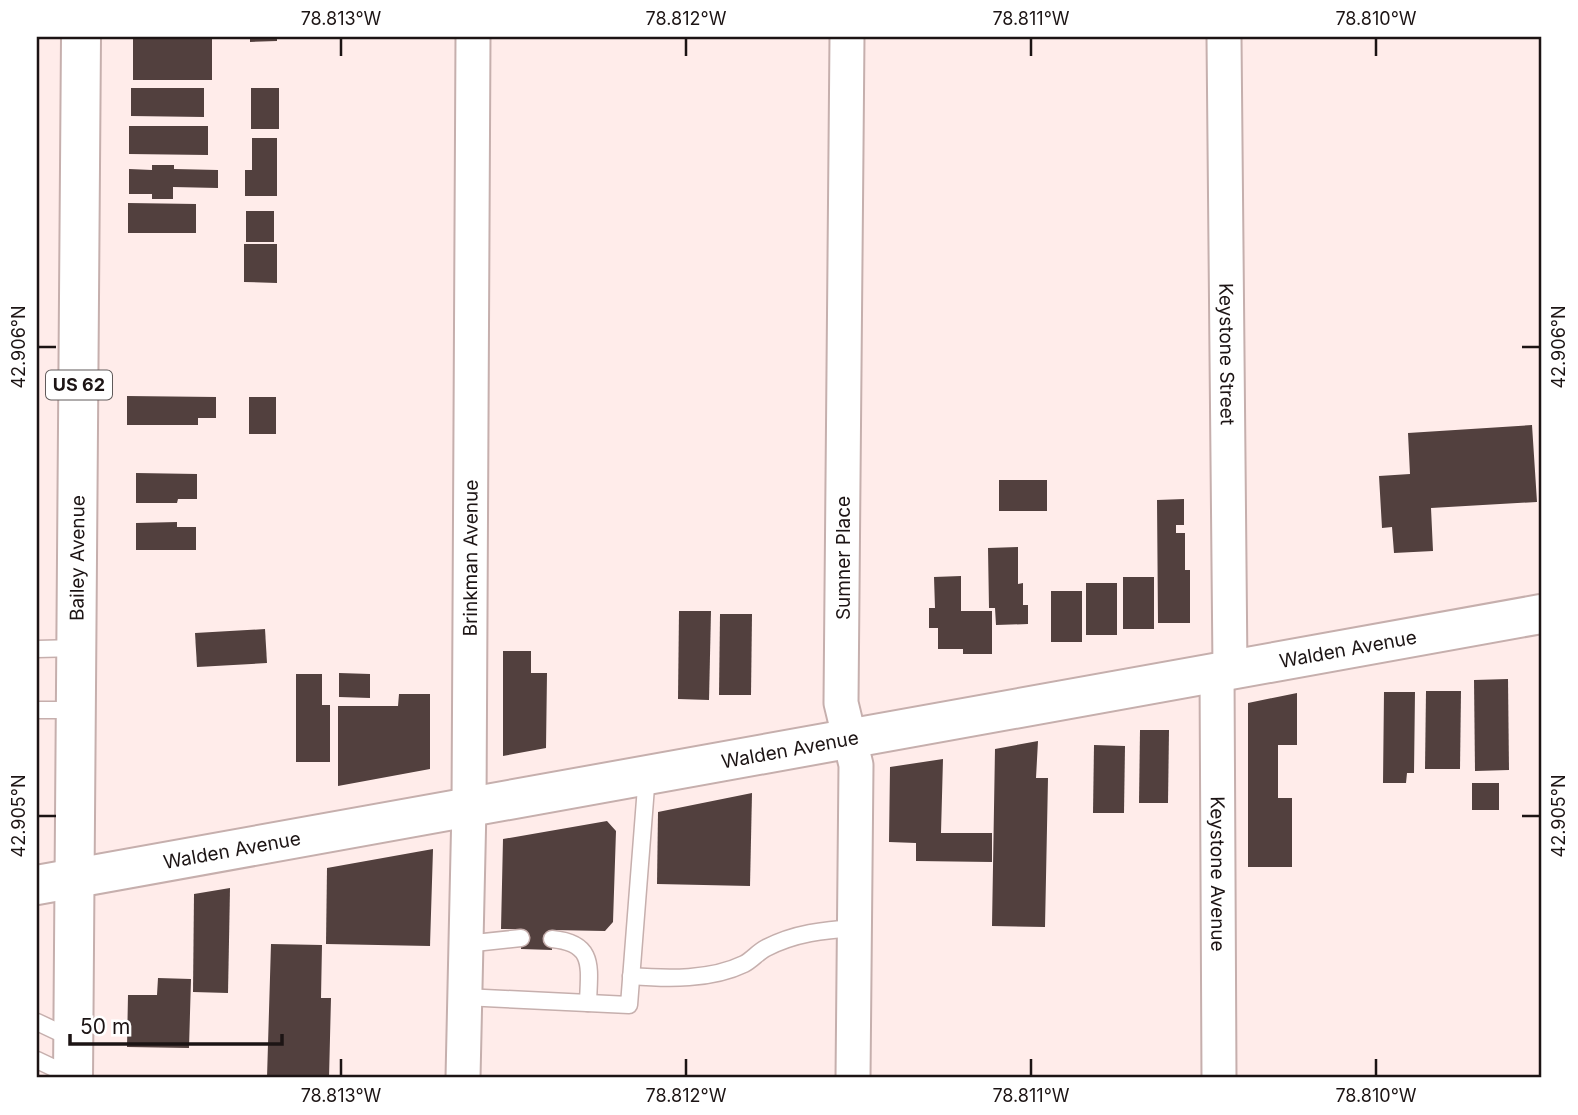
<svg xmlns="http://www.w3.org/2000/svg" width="1578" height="1115" font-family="Inter,sans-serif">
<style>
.building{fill:#52403e}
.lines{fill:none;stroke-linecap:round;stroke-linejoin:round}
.service-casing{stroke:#c6afad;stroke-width:19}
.minor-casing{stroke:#c6afad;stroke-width:37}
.secondary-casing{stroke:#c6afad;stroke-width:42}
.primary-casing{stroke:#c6afad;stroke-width:42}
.service{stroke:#fff;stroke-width:16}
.minor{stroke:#fff;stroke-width:33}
.secondary{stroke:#fff;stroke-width:38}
.primary{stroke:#fff;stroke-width:38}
.ticks{fill:none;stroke:#1c1414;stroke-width:2.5}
.labels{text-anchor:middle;stroke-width:7;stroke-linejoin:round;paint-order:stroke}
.shield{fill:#fff;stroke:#605a5a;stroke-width:2}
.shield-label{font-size:18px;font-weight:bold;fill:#1c1414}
.street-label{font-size:19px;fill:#1c1414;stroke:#fff}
.neatline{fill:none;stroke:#1c1414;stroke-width:2.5}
.ticks-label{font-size:18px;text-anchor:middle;fill:#1c1414}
</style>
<rect width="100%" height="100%" fill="#ffecea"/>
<g class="building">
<rect x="133" y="37" width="79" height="43"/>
<polygon points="250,37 277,37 277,41 250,42"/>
<polygon points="131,88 204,88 204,117 131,116"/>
<rect x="251" y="88" width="28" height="41"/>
<polygon points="129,126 208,126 208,155 129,154"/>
<polygon points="252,138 277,138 277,196 245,196 245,170 252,170"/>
<polygon points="152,165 174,165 174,169 218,170 218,188 173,187 173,199 152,199 152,194 129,194 129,169 152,170"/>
<polygon points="128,203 196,204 196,233 128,233"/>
<rect x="246" y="211" width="28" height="31"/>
<polygon points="244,244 277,244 277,283 244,282"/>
<polygon points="127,396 216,397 216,418 198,418 198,425 127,425"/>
<rect x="249" y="397" width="27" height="37"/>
<polygon points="1532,425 1537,502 1431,508 1433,551 1394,553 1392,527 1382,528 1379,476 1410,474 1408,433"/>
<polygon points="136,473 197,474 197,499 178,499 177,503 136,503"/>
<rect x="999" y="480" width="48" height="31"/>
<polygon points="1184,499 1184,525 1176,525 1176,533 1185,533 1185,570 1190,570 1190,623 1158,623 1157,500"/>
<polygon points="177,522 177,527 196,527 196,550 136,550 136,523"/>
<polygon points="1018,547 1018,584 1023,583 1023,605 1028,605 1028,624 996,625 995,608 989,608 988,548"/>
<polygon points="961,576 961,611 992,611 992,654 963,654 963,649 938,649 938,628 929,628 929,608 935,608 934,577"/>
<rect x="1123" y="577" width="31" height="52"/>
<rect x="1086" y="583" width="31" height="52"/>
<rect x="1051" y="591" width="31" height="51"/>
<polygon points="679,611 711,611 709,700 678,699"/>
<polygon points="720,614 752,614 751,695 719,695"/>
<polygon points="265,629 267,663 197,667 195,633"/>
<polygon points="503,651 531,651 531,673 547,673 546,748 503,756"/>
<polygon points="339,673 370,674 370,698 339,697"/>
<polygon points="296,674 322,674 322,705 330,705 330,762 296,762"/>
<polygon points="1508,679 1509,770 1475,771 1474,680"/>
<polygon points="1426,691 1461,691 1460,769 1425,769"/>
<polygon points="1384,692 1415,692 1414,773 1407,773 1406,783 1383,783"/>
<polygon points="1297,693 1297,745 1278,745 1278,798 1292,798 1292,867 1248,867 1248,703"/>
<polygon points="399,694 430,694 430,769 338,786 338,706 398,706"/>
<polygon points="1140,730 1169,730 1168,803 1139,803"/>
<polygon points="1038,741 1036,778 1048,778 1045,927 992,926 995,749"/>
<polygon points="1094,745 1125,746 1124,813 1093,813"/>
<polygon points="943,759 941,833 992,833 992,862 916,861 916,843 889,842 890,767"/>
<rect x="1472" y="783" width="27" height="27"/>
<polygon points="752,793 750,886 657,884 658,812"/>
<polygon points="607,821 616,831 613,922 605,931 552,930 552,950 521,949 521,929 501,929 503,839"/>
<polygon points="433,849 430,946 326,944 327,868"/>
<polygon points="230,888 228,993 193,992 194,894"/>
<polygon points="271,944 322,945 321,998 331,998 329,1078 267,1078"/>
<polygon points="158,978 191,979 189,1048 127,1047 128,995 157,995"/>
</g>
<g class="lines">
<g class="service-casing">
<g id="service">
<polyline points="37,649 78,648"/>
<polyline points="37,710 75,710"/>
<path d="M552 939C596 943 589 968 588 1003"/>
<polyline points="465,944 521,938"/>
<path d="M631 976C668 979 711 980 744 964 752 960 758 952 766 948 795 933 824 930 856 928"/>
<polyline points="464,997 629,1005 647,774"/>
<polyline points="37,1022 73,1039"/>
<polyline points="37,1060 73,1077"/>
</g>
</g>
<g class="minor-casing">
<g id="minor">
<polyline points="847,37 841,703 856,765 853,1078"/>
<path id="s1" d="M1224 37 1230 669"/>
<path id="s2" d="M1217 671 1219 1078"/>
<path id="s3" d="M463 1078 469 807 473 37"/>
</g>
</g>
<g class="secondary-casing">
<g id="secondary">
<path id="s4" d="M37 885 1541 614"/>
</g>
</g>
<g class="primary-casing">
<g id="primary">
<path id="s5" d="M73 1078 81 37"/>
</g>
</g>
<use href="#service" class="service"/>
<use href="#minor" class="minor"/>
<use href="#secondary" class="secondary"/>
<use href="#primary" class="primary"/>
</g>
<path class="ticks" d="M341 38V56M686 38V56M1031 38V56M1376 38V56M38 347H56M1522 347H1540M38 816H56M1522 816H1540M341 1059V1076M686 1059V1076M1031 1059V1076M1376 1059V1076"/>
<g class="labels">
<rect class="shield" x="46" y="370.5" width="66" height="29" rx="5"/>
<g class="shield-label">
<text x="79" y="391">US 62</text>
</g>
<g class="street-label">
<text dy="7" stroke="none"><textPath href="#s1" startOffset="317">Keystone Street</textPath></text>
<text dy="7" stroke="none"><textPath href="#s5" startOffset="520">Bailey Avenue</textPath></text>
<text dy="7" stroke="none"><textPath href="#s3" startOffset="520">Brinkman Avenue</textPath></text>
<text transform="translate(843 558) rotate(-90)" y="7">Sumner Place</text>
<text dy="7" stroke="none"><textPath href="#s4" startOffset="1332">Walden Avenue</textPath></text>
<text dy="7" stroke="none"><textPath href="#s4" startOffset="765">Walden Avenue</textPath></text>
<text dy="7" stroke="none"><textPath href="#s4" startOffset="198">Walden Avenue</textPath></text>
<text dy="7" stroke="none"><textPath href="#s2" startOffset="203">Keystone Avenue</textPath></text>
</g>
</g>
<rect width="1578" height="1115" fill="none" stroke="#ffffff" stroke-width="77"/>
<path d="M70 1034v10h212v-10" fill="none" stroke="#1c1414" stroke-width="3.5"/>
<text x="80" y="1034" font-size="21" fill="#1c1414" stroke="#ffffff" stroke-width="5" paint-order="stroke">50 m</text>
<rect x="38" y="38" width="1502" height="1038" class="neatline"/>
<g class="ticks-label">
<text x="341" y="25">78.813°W</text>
<text x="686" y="25">78.812°W</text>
<text x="1031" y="25">78.811°W</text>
<text x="1376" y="25">78.810°W</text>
<text transform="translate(19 347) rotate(-90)" y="6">42.906°N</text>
<text transform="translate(1559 347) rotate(-90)" y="6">42.906°N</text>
<text transform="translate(19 816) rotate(-90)" y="6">42.905°N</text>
<text transform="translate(1559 816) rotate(-90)" y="6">42.905°N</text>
<text x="341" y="1102">78.813°W</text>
<text x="686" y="1102">78.812°W</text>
<text x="1031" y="1102">78.811°W</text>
<text x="1376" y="1102">78.810°W</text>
</g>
</svg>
